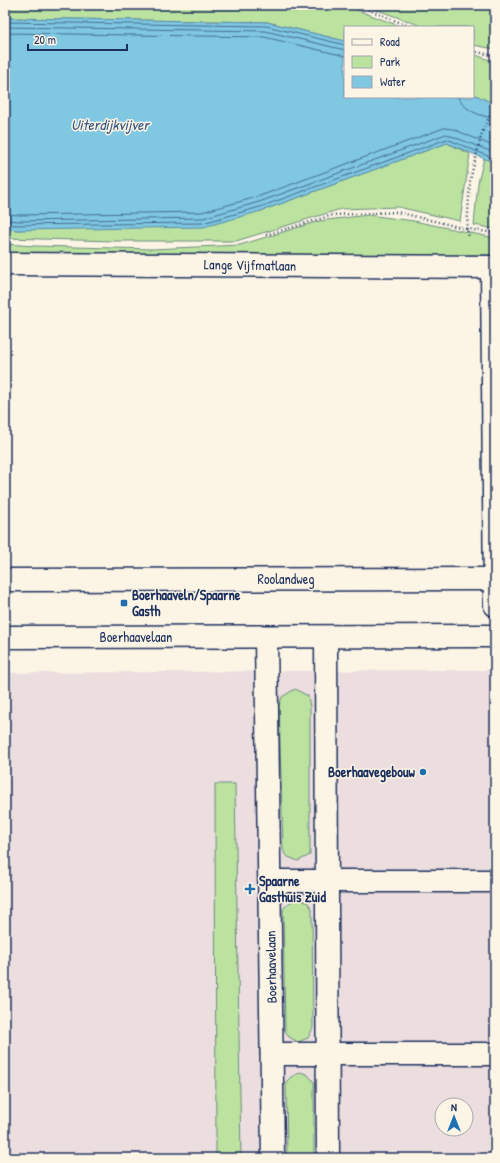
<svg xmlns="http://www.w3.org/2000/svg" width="500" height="1163" font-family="'Patrick Hand',sans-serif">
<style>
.built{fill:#ecdddf;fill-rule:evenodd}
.green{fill:#bbe39f;stroke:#6b897e}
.water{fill:#80c7e1;stroke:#588aad}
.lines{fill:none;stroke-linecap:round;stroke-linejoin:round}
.shore{stroke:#436c92;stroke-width:1}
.street-casing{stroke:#1b2f5e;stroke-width:25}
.secondary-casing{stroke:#1b2f5e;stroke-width:25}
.path{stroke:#1b2f5e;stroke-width:2.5;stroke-dasharray:1 3;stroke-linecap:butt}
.street{stroke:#fcf5e5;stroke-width:22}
.secondary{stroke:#fcf5e5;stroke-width:22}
.poi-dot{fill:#1f6fb2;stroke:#fcf5e5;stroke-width:1.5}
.labels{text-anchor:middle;stroke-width:3;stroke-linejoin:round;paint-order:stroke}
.street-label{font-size:14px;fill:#1b2f5e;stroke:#fcf5e5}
.poi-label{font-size:14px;font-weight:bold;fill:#1b2f5e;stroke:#fcf5e5;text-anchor:start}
.water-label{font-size:15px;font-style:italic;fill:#34557f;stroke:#fcf5e5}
</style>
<rect width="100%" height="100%" fill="#fcf5e5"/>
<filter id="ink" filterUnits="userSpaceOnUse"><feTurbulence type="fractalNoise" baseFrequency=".025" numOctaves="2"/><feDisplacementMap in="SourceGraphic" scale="8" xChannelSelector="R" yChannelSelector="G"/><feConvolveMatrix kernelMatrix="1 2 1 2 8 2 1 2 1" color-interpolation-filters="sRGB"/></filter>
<g filter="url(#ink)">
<path class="built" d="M454 670H495V1158H5V673ZM442 1105H466V1129H442Z"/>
<g class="green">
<polygon points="5,5 344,5 402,27 345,27 345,41 267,22 5,18"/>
<polygon points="364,5 495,5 495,49 473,45 473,27 424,27"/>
<polygon points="473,54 495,62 495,80 490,102 473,94"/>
<polygon points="447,143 470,154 460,221 398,207 341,209 236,241 113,241 5,238 5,229 19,230 261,211"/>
<polygon points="484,158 495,163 495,229 474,225 478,183"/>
<polygon points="368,215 414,221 495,238 495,255 5,258 5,244 35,246 152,249 240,245 319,221"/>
<polygon points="295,689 308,696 310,707 310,855 298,861 286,856 283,850 279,705 282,697"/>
<polygon points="215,784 235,784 241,1158 216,1158"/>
<polygon points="299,899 308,903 312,909 313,1028 308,1038 298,1042 289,1037 285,1031 283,909 290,902"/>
<polygon points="301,1072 308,1075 314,1082 314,1158 287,1158 286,1082 291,1077"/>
</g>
<polygon class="water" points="5,18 267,22 345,41 345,97 473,97 473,94 495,104 495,163 447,143 261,211 204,227 19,230 5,229"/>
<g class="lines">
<g class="shore">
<polyline points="5,22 266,26 345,45"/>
<polyline points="5,27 265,31 345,50"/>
<polyline points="5,33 264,37 345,56"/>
<path d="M458 97C462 109 483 118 495 118"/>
<polyline points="5,214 19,215 202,212 257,197 444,128 453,129 495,147"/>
<polyline points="5,220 19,221 203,218 259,202 446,134 495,153"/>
<polyline points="5,225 203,223 260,207 447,139 495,159"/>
</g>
<g class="street-casing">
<g id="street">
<polyline points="5,264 495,267"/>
<polyline points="492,267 495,605"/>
<polyline points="5,580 495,579"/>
<polyline points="266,637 273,1158"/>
<polyline points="326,637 328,1158"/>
<polyline points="270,881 495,881"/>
<polyline points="272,1054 495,1054"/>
</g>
</g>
<g class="secondary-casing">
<polyline id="secondary" points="5,637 495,636"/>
</g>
<g class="path">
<polyline points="357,5 411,27"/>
<polyline points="473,51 495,56"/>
<polyline points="495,105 482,133 470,180 467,229 495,233"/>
<polyline points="266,235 333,215 397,212 467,229 469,238"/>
</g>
<use href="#street" class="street"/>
<use href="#secondary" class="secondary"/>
</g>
</g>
<g class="poi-dot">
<rect x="120" y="599" width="8" height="8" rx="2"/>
<circle cx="423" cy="772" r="4"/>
<path d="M248 883h4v4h4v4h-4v4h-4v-4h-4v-4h4z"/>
</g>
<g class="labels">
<g class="street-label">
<text transform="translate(250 265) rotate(1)" y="5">Lange Vijfmatlaan</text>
<text x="286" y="584">Roolandweg</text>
<text x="136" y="642">Boerhaavelaan</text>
<text transform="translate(271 967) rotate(-91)" y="5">Boerhaavelaan</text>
</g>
<g class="poi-label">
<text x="132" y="600">Boerhaaveln/Spaarne<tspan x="132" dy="16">Gasth</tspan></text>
<text x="415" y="777" text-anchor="end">Boerhaavegebouw</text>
<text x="259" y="886">Spaarne<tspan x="259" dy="16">Gasthuis Zuid</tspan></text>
</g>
<g class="water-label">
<text x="110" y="130">Uiterdijkvijver</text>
</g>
</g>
<rect width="500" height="1163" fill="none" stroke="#fcf5e5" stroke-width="20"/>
<rect x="10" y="10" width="480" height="1143" fill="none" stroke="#1b2f5e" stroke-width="1.5" filter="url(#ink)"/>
<rect x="344" y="26" width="130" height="72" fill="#fcf5e5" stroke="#a2a6af"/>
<rect x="352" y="39" width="20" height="6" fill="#fcf5e5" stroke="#a2a6af"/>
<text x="380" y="46" font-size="12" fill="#1b2f5e">Road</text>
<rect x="352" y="56" width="20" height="12" fill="#bbe39f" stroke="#a2a6af"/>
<text x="380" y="66" font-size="12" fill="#1b2f5e">Park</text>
<rect x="352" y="76" width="20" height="12" fill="#80c7e1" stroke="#a2a6af"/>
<text x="380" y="86" font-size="12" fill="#1b2f5e">Water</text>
<g transform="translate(454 1117)"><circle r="19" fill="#fcf5e5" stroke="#a2a6af"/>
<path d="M0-3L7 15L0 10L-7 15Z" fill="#1f6fb2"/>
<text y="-6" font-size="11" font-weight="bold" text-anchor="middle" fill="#1b2f5e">N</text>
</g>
<path d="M28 44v6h99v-6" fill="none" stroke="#1b2f5e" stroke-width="2"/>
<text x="34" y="44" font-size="12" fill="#1b2f5e" stroke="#fcf5e5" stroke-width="3" paint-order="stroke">20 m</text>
</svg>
